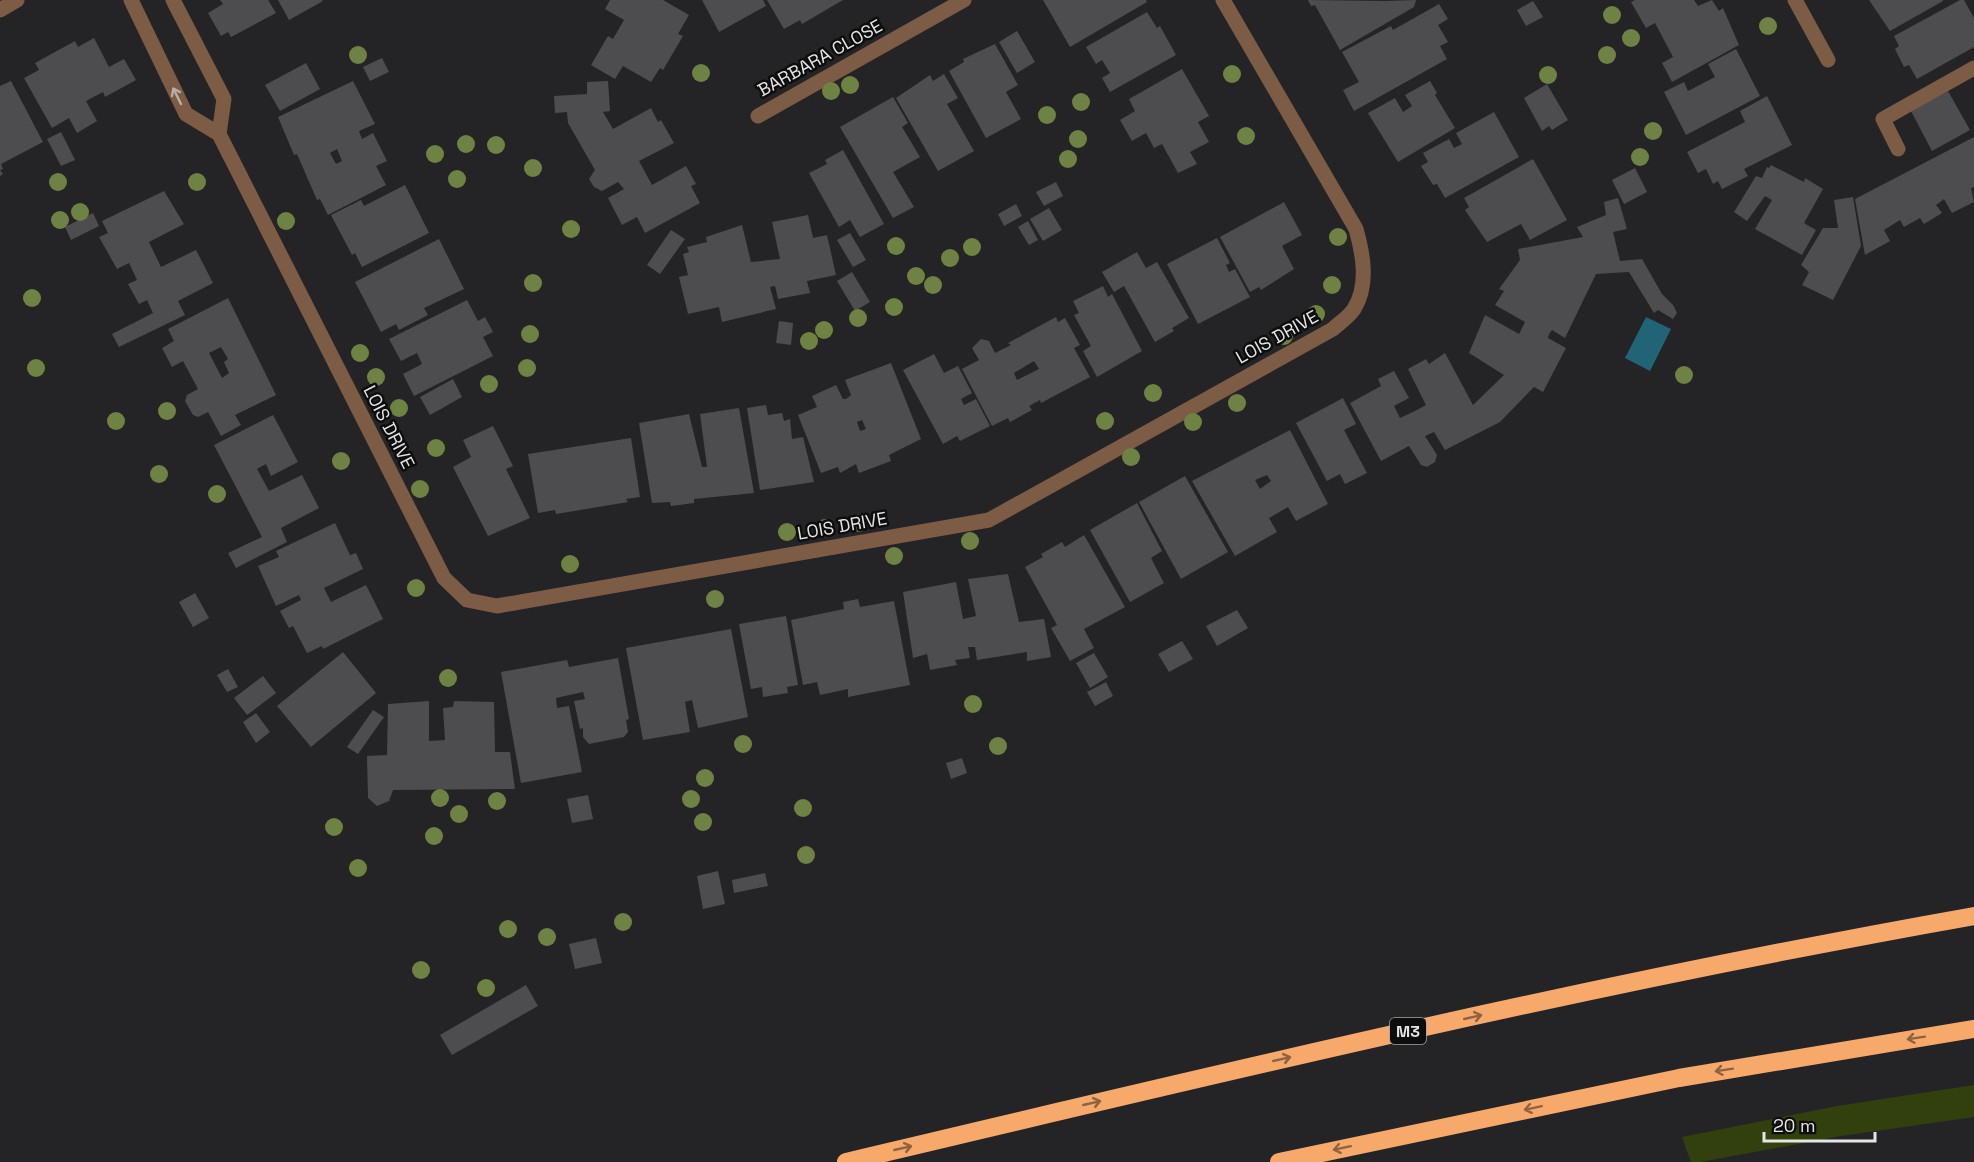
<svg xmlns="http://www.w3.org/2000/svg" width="1974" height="1162" font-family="'Space Grotesk',sans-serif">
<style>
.green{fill:#31400d}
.water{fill:#216477}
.building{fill:#4d4c4f;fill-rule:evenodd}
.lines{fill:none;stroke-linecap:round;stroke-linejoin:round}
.lane{stroke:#7c5c45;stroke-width:15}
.street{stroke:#7c5c45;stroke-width:15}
.highway{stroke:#f7a96c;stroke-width:18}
.tree{fill:#6e8243}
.oneway{stroke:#bbaea6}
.oneway2{stroke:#8e6342}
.labels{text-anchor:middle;stroke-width:5;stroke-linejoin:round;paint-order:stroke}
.shield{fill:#0d0d0e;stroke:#a4a4a5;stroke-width:1.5}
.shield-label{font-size:16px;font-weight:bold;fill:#e5e5e6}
.street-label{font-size:18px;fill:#e5e5e6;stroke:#0d0d0e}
</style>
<rect width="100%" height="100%" fill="#242426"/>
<polygon class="green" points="1974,1085 1974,1117 1841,1136 1701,1162 1691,1162 1682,1137 1837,1106"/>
<polygon class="water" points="1646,317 1671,329 1650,371 1625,358"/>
<g class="building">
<polygon points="220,0 268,0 276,13 231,37 228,32 221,36 208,13 223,4"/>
<polygon points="278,0 322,0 323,1 289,20"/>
<polygon points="610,0 663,0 689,15 678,34 683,36 663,70 660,68 651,82 623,66 615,79 591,65 608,36 613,39 624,20 605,9"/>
<polygon points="702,0 763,0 766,6 719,32"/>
<polygon points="767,0 843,0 802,24 800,20 784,29"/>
<polygon points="1043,0 1146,0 1147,2 1070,47"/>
<polygon points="1308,0 1385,1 1416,0 1414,7 1340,50 1315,5 1311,6"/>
<polygon points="1635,0 1694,0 1698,6 1712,0 1719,11 1723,8 1739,45 1672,82 1662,63 1673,57 1655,23 1646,28 1631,2"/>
<polygon points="1869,0 1943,0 1943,1 1890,31"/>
<polygon points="1960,0 1964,0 1974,18 1974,47 1917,79 1909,65 1904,67 1895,49 1899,46 1894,36"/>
<polygon points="1533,1 1543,17 1526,26 1517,10"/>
<polygon points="1439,4 1448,19 1438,25 1448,42 1440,46 1447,59 1354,111 1343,90 1359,82 1342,52 1391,26 1393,30"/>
<polygon points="1147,12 1157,28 1160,26 1176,55 1110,92 1102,78 1110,73 1102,60 1096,64 1086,47"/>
<polygon points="1017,31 1035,62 1017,73 999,42"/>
<polygon points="94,38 109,67 124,59 136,80 105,97 103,92 86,101 97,121 77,133 69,118 52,128 24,78 39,70 35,63 75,41 78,47"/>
<polygon points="995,44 1018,85 1006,92 1021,119 986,138 949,71 964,62 963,59"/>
<polygon points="1736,49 1760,96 1686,135 1664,92 1684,82 1688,91 1715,77 1708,64"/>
<polygon points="382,58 389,72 370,81 363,67"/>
<polygon points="306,63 320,89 280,111 265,85"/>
<polygon points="1182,69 1209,116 1198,122 1209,142 1190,152 1197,164 1178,173 1162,144 1154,148 1146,133 1132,141 1120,120 1135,111 1129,99"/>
<polygon points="944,74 958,98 947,104 974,151 938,171 896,98 930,75 933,81"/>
<polygon points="11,81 43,142 1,164 3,169 0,170 3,174 0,176 0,86"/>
<path d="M353 81 375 124 359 131 362 139 373 133 387 161 376 166 386 185 328 215 320 199 317 200 297 154 294 155 278 117ZM337 149 342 161 336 164 330 153Z"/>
<polygon points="608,81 610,111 603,112 613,129 651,108 658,122 661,120 674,143 639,161 652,185 686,166 696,184 691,186 700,203 645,233 637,217 622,225 608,198 624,189 618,182 602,191 594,187 589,179 595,170 568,123 567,112 555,113 554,96 587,94 587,82"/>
<polygon points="1430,81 1437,93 1435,95 1455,128 1398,162 1368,113 1395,98 1403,112 1412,106 1405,95"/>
<polygon points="1547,84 1568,120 1552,130 1549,126 1542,131 1524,98"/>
<polygon points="1948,91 1970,130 1932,151 1911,111"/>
<polygon points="1767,96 1792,145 1744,169 1748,176 1722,189 1718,181 1713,184 1706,169 1698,173 1687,152 1745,122 1740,111"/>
<polygon points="893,97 908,123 902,127 920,157 893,172 914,207 893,218 840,127"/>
<polygon points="1494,112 1519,157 1445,198 1437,184 1433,185 1421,166 1428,162 1423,153 1449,139 1454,148 1462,144 1456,133"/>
<polygon points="61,132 75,160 61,166 47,139"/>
<polygon points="1974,137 1974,187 1971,188 1974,202 1952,213 1944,199 1936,205 1942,213 1924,224 1920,218 1904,227 1900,220 1884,230 1890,241 1865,255 1855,199"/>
<polygon points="843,150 884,224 860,237 850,220 839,227 809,173 827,164 825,160"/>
<polygon points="1533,159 1567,220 1530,240 1521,224 1487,242 1465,210 1469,207 1464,198"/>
<polygon points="1771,165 1804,182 1805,178 1823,189 1804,223 1816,230 1802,255 1755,229 1772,200 1765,196 1747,221 1734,212 1756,176 1762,178 1767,167 1769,168"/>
<polygon points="1635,168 1647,192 1624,204 1612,180"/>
<polygon points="1056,182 1063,196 1044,206 1036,192"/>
<polygon points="405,185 429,233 362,267 355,253 352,255 331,215 361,200 364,206"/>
<polygon points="164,191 184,224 149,242 161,267 196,250 213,283 178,301 185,315 119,347 112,334 153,313 147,300 139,304 128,284 137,280 129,263 117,269 99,237 108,233 102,221"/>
<polygon points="1853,197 1861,246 1833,300 1802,285 1809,272 1801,265 1823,228 1838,228 1834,200"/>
<polygon points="1618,198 1627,229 1613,232 1620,261 1642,259 1662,294 1673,305 1677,313 1673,319 1658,310 1654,313 1629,272 1596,274 1565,338 1552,330 1549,334 1548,338 1566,348 1543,392 1534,387 1500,422 1445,450 1434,432 1425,436 1437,455 1435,462 1427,467 1421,465 1409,446 1381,461 1350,403 1381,386 1378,379 1394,371 1409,398 1394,406 1400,418 1415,411 1426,405 1408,369 1426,359 1429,364 1445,353 1473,405 1504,375 1469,353 1485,315 1519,334 1525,322 1495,305 1504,291 1499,289 1520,260 1518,249 1583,237 1577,227 1606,215 1604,202"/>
<polygon points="1284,202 1302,235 1282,246 1294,269 1261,290 1259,287 1250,292 1220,237"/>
<polygon points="1016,204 1022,216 1004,226 998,214"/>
<polygon points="1049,208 1062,230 1043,241 1030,219"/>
<polygon points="93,213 99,226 71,240 65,227"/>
<polygon points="808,215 813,238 827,235 836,275 807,281 810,293 778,299 775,286 770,287 776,309 722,322 719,307 688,314 679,277 688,275 683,254 689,252 687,247 707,242 706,237 742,225 751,262 780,259 772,222"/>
<polygon points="1028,221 1038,240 1029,245 1018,227"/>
<polygon points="671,230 685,239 660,274 647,265"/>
<polygon points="850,233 866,260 853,267 837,240"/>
<polygon points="1217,238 1230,263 1226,265 1229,272 1235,269 1250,297 1198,324 1167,264"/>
<polygon points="439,239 464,289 424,308 428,315 399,330 396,324 381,332 355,282"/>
<polygon points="1137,252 1146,268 1157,262 1189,318 1172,328 1174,331 1155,342 1124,286 1114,292 1102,272"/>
<polygon points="852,272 870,302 855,311 837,281"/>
<polygon points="1103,286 1108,297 1112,294 1142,351 1097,377 1083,351 1091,346 1074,315 1079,313 1073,301"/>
<path d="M228 298 276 395 235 415 241 425 221 436 208 412 198 417 193 415 185 401 187 395 198 389 183 361 172 367 162 348 174 341 168 329ZM221 347 228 359 224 362 229 373 222 378 209 353Z"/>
<polygon points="467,300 478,321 485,317 493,332 483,337 493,356 414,396 403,374 422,364 417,353 401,361 389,339"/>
<path d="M1056 317 1058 322 1065 318 1080 345 1074 348 1090 377 1041 403 1040 400 1029 406 1032 410 1010 422 1008 418 992 426 962 369 979 360 972 348 981 339 989 341 995 353 1011 345 1008 343ZM1034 361 1039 369 1017 380 1014 373Z"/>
<polygon points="779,321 793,323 791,345 776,343"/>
<polygon points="934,354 944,373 958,366 972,393 961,399 964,405 976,399 990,426 960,441 957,436 943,444 903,370"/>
<path d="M891 363 921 439 889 455 891 461 859 473 856 464 840 473 838 467 821 473 798 415 817 407 812 396 836 385 843 399H846L851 395 845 380ZM862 420 866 429 860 431 857 422Z"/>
<polygon points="453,379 462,397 430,415 420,397"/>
<polygon points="1343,398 1356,424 1344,430 1367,473 1345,484 1340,474 1327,481 1296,423"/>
<polygon points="766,405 768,415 782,413 784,421 790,419 792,439 803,437 814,482 760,490 747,408"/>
<polygon points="739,408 754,493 694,499 694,503 671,506 670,502 652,503 639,423 689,414 702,467 707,467 700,414"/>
<polygon points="273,415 298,462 271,476 266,464 257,469 269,491 302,475 319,508 281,528 287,542 236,568 228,553 262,537 214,445"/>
<polygon points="493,426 513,466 506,469 530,518 488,536 453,467 471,457 463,440"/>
<path d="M1290 430 1328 504 1296 521 1288 507 1269 518 1277 532 1235 556 1192 481ZM1267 475 1271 481 1260 489 1255 480Z"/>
<polygon points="631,438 640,497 626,499 628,502 556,514 555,510 538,513 528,454"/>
<polygon points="1185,476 1228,552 1181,579 1139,502"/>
<polygon points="1137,503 1162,551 1151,558 1164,583 1130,602 1090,530"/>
<polygon points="335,523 350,555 356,553 363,569 324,588 331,602 366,585 383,619 323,649 322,646 307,653 293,626 289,628 280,611 301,600 299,595 276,606 258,566 279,557 276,551"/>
<polygon points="1084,535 1125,607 1084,629 1094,648 1070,661 1051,628 1057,625 1025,567 1043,557 1041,554 1062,542 1065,547"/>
<polygon points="1008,574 1019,622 1044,619 1051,657 1027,661 1027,652 977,660 975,647 968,647 970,658 955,660 957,665 930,670 927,654 913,658 903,592 956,582 963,619 976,616 968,579"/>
<polygon points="195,593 209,618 193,627 179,602"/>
<polygon points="858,599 860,607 894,601 910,685 848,697 848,689 820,695 817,682 803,685 791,620 844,609 843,602"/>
<polygon points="1237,610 1248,628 1217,646 1206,626"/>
<polygon points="786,616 798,685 787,687 788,693 763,697 762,687 751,689 739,624"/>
<polygon points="731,629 748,717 698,728 692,700 685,702 690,732 643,740 626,648"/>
<polygon points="1182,641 1193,659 1169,672 1158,654"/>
<polygon points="343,652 376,693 311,747 277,706"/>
<polygon points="1094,653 1108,677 1090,688 1076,663"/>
<polygon points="618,658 629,719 626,720 628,732 624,737 589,744 583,737 583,728 580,729 574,701 585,699 583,692 556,698 557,708 569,706 582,772 521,783 501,672 567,660 569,667"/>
<polygon points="228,669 238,687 227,692 217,675"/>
<polygon points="263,676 276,693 247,715 234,698"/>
<polygon points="1106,682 1113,696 1095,706 1087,692"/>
<polygon points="429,701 429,741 445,740 443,708 453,707 454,701 494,702 495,752 510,752 515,789 393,790 389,801 377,806 368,798 367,756 387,755 388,704"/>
<polygon points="373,710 384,717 358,754 347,747"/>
<polygon points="256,713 270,732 256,743 243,722"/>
<polygon points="962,758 967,773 951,779 946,763"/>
<polygon points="588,795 593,819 572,823 567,799"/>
<polygon points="718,871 725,904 703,909 697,876"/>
<polygon points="765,873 768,886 734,893 732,880"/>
<polygon points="596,938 602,963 575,969 569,944"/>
<polygon points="526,985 538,1006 452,1055 440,1035"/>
</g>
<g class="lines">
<polyline class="lane" points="1898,149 1883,119 1974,68"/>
<g class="street">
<path d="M131 0 186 114 219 134 444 578 467 600 497 606 989 520 1333 329C1339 323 1349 317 1354 309 1369 285 1363 254 1356 229L1223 0"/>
<polyline points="173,0 224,99 219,134"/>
<polyline points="1795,0 1828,60"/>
<polyline points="0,10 17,0"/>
<polyline points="758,116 964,0"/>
</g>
<g class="highway">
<path d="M846 1162C1220 1073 1595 983 1974 916"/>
<polyline points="1279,1162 1679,1078 1974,1029"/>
</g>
</g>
<g class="tree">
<circle cx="1612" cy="15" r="9"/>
<circle cx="1768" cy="26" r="9"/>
<circle cx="1631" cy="38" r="9"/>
<circle cx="358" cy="55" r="9"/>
<circle cx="1607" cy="55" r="9"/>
<circle cx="701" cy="73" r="9"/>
<circle cx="1232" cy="74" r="9"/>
<circle cx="1548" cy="75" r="9"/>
<circle cx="850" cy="85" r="9"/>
<circle cx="831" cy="91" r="9"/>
<circle cx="1081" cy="102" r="9"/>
<circle cx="1047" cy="115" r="9"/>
<circle cx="1653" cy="131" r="9"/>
<circle cx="1246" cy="136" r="9"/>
<circle cx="1078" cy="139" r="9"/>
<circle cx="466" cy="144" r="9"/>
<circle cx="496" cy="145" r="9"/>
<circle cx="435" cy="154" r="9"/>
<circle cx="1640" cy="157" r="9"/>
<circle cx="1068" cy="159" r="9"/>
<circle cx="533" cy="168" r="9"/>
<circle cx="457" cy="179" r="9"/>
<circle cx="58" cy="182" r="9"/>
<circle cx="197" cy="182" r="9"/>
<circle cx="80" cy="212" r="9"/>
<circle cx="60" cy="220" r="9"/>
<circle cx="286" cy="221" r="9"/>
<circle cx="571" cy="229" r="9"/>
<circle cx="1338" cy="237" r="9"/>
<circle cx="896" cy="246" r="9"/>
<circle cx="972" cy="247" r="9"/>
<circle cx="950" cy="258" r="9"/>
<circle cx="916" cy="276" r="9"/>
<circle cx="533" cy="283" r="9"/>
<circle cx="933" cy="285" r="9"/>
<circle cx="1332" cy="285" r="9"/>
<circle cx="32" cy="298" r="9"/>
<circle cx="894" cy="307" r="9"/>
<circle cx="1316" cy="314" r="9"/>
<circle cx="858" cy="318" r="9"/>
<circle cx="824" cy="330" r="9"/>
<circle cx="530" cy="334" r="9"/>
<circle cx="1284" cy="336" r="9"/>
<circle cx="809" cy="341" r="9"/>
<circle cx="360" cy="353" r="9"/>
<circle cx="36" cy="368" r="9"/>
<circle cx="527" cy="368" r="9"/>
<circle cx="1684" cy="375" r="9"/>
<circle cx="376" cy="377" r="9"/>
<circle cx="489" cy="384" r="9"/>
<circle cx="1153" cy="393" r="9"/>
<circle cx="1237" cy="403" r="9"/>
<circle cx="399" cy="408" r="9"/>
<circle cx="167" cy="411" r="9"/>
<circle cx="116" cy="421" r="9"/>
<circle cx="1105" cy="421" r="9"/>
<circle cx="1193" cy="422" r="9"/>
<circle cx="436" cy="448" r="9"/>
<circle cx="1131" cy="457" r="9"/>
<circle cx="341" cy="461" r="9"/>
<circle cx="159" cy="474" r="9"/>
<circle cx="420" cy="489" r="9"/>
<circle cx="217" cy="494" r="9"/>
<circle cx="859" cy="523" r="9"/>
<circle cx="825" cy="528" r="9"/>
<circle cx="787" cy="532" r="9"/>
<circle cx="970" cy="541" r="9"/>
<circle cx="894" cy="556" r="9"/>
<circle cx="570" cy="564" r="9"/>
<circle cx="416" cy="588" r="9"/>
<circle cx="715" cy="599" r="9"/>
<circle cx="448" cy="678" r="9"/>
<circle cx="973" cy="704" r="9"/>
<circle cx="743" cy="744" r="9"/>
<circle cx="998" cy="746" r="9"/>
<circle cx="705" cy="778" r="9"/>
<circle cx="440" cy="798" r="9"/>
<circle cx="691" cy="799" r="9"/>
<circle cx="497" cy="801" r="9"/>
<circle cx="803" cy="808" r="9"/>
<circle cx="459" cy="814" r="9"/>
<circle cx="703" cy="822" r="9"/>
<circle cx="334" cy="827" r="9"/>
<circle cx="434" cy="836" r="9"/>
<circle cx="806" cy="855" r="9"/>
<circle cx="358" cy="868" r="9"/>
<circle cx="623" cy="922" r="9"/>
<circle cx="508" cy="929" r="9"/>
<circle cx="547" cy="937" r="9"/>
<circle cx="421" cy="970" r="9"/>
<circle cx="486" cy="988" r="9"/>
</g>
<defs><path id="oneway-shaft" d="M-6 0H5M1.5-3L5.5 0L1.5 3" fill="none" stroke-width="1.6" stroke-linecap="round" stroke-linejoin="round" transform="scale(1.5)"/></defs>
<use class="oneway" href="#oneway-shaft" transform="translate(177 96) rotate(-116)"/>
<g class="oneway2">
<use href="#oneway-shaft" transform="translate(1473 1017) rotate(-13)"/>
<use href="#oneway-shaft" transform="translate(1916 1038) rotate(171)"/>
<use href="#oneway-shaft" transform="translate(1282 1059) rotate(-13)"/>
<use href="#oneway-shaft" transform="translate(1724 1070) rotate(171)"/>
<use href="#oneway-shaft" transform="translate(1092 1103) rotate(-13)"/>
<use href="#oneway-shaft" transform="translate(1533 1108) rotate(168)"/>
<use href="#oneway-shaft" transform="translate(903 1148) rotate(-13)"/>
<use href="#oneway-shaft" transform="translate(1342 1148) rotate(168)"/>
</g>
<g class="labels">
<rect class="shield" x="1390" y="1018" width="36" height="26" rx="4.5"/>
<g class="shield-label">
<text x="1408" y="1037">M3</text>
</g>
<g class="street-label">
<text transform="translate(820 58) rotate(-29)" y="6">BARBARA CLOSE</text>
<text transform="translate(1277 337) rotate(-29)" y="6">LOIS DRIVE</text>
<text transform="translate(389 427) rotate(63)" y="6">LOIS DRIVE</text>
<text transform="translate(842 526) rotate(-10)" y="6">LOIS DRIVE</text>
</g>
</g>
<path d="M1764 1132v9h111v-9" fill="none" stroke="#e5e5e6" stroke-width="3"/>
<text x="1773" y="1132" font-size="18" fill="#e5e5e6" stroke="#0d0d0e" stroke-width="4.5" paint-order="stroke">20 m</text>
</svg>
